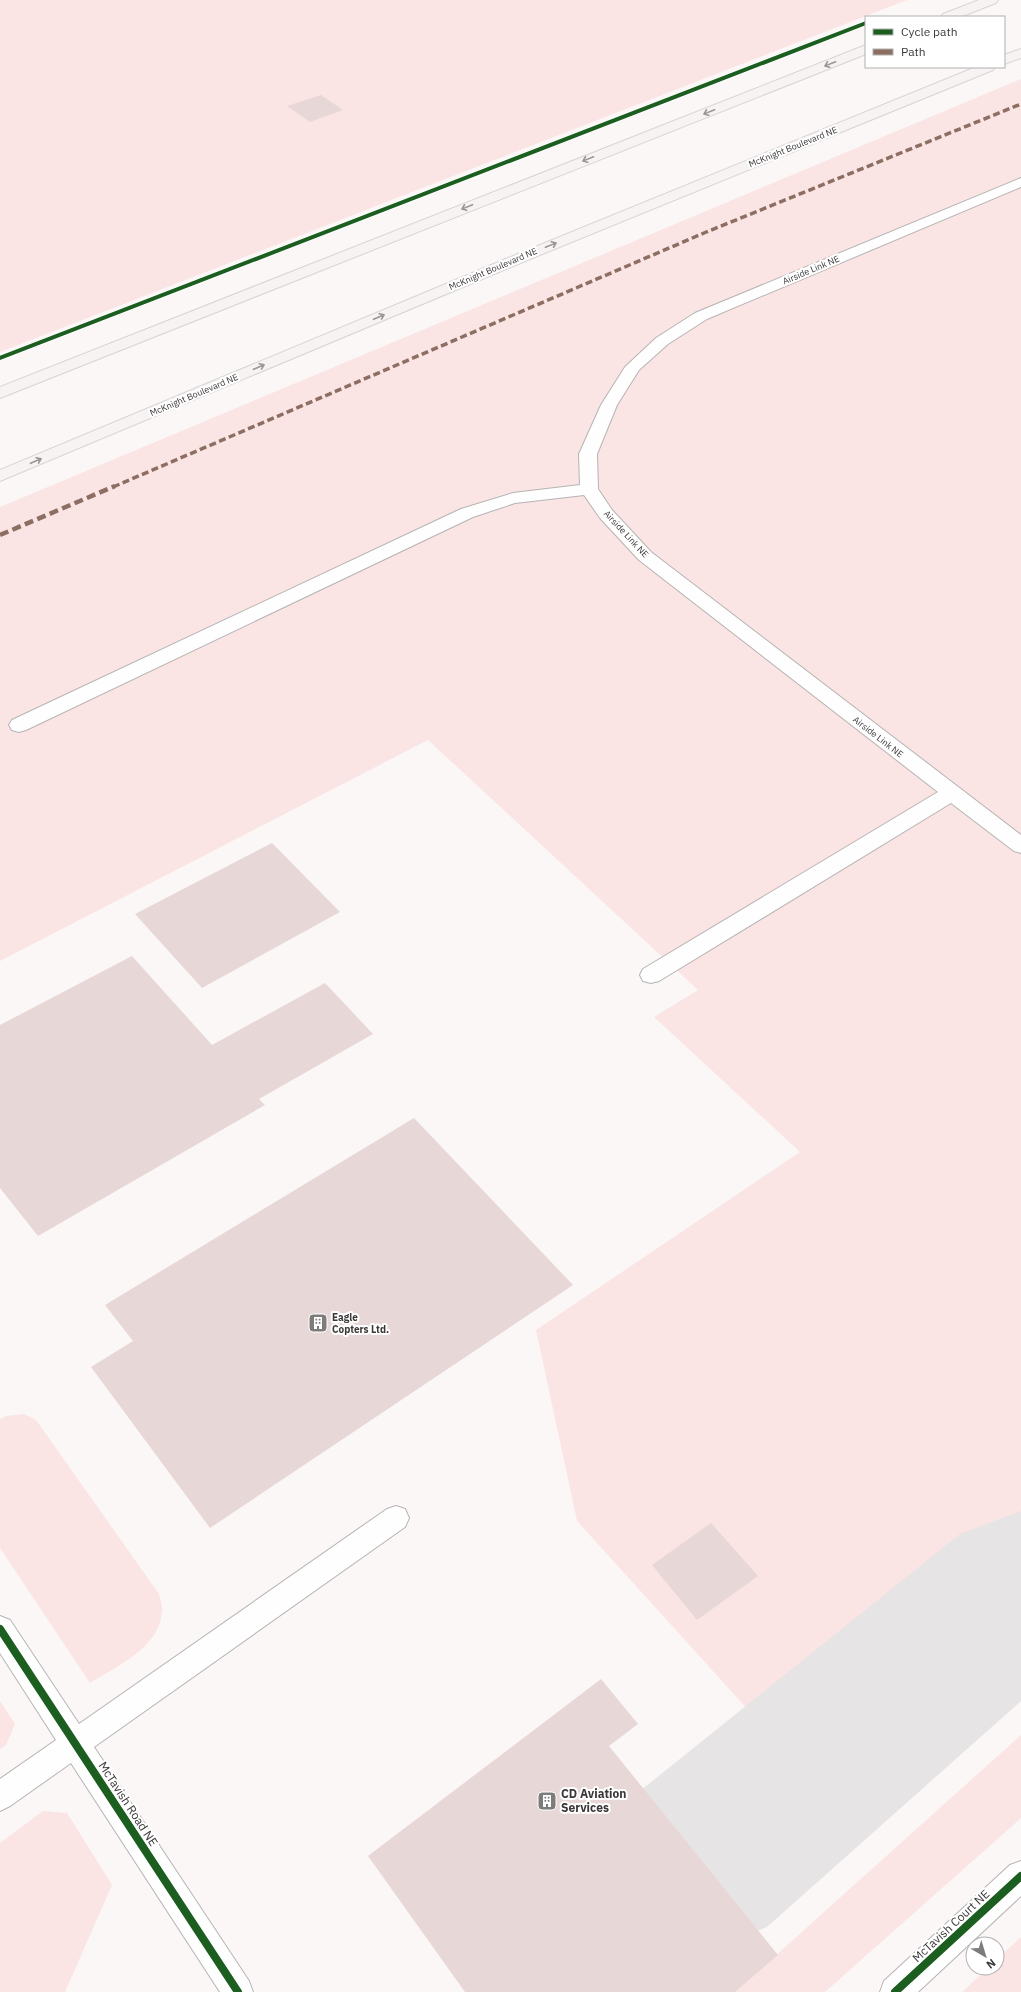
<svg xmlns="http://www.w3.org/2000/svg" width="1021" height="1992" font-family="'IBM Plex Sans',sans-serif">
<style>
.green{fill:#fae5e4}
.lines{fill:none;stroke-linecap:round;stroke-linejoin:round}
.taxiway{fill:#e6e4e4;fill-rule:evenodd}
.building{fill:#e8d7d7}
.minor-casing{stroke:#b6b3b3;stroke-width:2}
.major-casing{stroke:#d6d4d4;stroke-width:2}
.minor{fill:#fefefe;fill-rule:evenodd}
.major{fill:#f8f3f3;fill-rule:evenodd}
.quiet-far1{stroke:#8d6e63;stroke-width:3.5;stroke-dasharray:7 3.5;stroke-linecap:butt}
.quiet{stroke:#8d6e63;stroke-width:4.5;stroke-dasharray:9 4.5;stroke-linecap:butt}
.cycleway-far1-casing{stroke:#fff;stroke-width:5.5}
.cycleway-casing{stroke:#fff;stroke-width:10}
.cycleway-far1{stroke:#1b5e20;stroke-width:4}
.cycleway{stroke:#1b5e20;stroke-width:8}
.oneway{stroke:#9a9696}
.labels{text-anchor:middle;stroke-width:4;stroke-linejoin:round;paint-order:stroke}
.far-street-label{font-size:9px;fill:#3b3838;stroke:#fff}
.poi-label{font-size:10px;font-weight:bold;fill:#3b3838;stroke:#fff;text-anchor:start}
.near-poi-label{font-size:12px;font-weight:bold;fill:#3b3838;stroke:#fff;text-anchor:start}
.near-street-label{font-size:12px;fill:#3b3838;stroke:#fff}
</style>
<rect width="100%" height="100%" fill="#fbf7f7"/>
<g class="green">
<polygon points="0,0 907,0 0,352"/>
<polygon points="1021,79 1021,1528 921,1614 898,1593 751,1713 577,1521 536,1330 800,1152 654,1017 698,990 428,740 0,961 0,507"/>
<path d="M24 1414 36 1420 159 1594C160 1600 163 1607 162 1612 159 1648 117 1666 90 1683L0 1548V1419L6 1416Z"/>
<polygon points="1021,1667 1021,1697 1006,1681"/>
<polygon points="0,1701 15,1724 6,1745 0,1749"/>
<polygon points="1021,1735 1021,1818 825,1992 735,1992"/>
<polygon points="43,1811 67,1813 112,1885 65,1992 0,1992 0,1843"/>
<polygon points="1021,1937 1021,1992 962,1992 988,1968 997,1968 997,1959"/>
</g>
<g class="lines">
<polygon class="taxiway" points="1021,1511 1021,1701 767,1927 701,1954 635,1927 608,1861 635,1795 960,1534"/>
</g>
<g class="building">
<polygon points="321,95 343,110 310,122 287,106"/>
<polygon points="272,843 340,912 202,988 135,914"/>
<polygon points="132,956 212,1045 325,983 373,1034 259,1099 265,1105 38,1236 0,1188 0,1025"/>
<polygon points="414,1118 573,1285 210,1528 91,1367 133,1341 105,1305"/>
<polygon points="711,1523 758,1576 697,1620 652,1565"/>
<polygon points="601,1679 638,1724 609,1746 778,1955 735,1992 465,1992 368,1856"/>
</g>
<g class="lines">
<g class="minor-casing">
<g id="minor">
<polygon points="1021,178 1021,187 707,319 668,344 639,370 617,405 597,454 598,489 612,510 651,552 1021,835 1021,853 1014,851 951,803 659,981 651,983 643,981 640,975 643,969 938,792 639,560 600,518 584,495 515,503 473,517 26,730 19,732 12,730 9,725 12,720 461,509 513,493 580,485 579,454 601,405 625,367 656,338 695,313"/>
<polygon points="396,1506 405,1509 409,1518 405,1527 94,1747 249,1981 253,1992 220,1992 71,1763 10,1806 0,1811 0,1779 56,1740 0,1653 0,1616 10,1620 79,1724 387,1509"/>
<polygon points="1021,1861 1021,1896 918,1992 880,1992 884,1981 1010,1865"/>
</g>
</g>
<g class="major-casing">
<g id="major">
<polygon points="979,0 998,0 996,3 960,17 941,17 943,14"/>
<polygon points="866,45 866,54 0,398 0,387"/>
<polygon points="1021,49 1021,58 1004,64 1004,55"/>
<polygon points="976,67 995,67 993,70 518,264 0,481 0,470 508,258"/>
</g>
</g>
<use href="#minor" class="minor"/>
<use href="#major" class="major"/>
<polyline class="quiet-far1" points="113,487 704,233 1021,104"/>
<polyline class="quiet" points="0,535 115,486"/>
<g class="cycleway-far1-casing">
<polyline id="cycleway-far1" points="0,358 866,23"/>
</g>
<g class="cycleway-casing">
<g id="cycleway">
<polyline points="0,1629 238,1992"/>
<polyline points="895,1992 1021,1876"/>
</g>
</g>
<use href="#cycleway-far1" class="cycleway-far1"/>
<use href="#cycleway" class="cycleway"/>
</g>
<defs><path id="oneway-shaft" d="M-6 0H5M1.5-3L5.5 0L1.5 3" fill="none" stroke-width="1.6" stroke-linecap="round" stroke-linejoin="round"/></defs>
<g class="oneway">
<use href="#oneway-shaft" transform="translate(830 64) rotate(158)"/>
<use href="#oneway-shaft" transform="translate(709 112) rotate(158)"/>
<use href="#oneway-shaft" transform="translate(588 159) rotate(158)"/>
<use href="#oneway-shaft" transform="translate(467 207) rotate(158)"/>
<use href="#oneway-shaft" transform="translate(551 245) rotate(-22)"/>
<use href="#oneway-shaft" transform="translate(379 317) rotate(-23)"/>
<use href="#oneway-shaft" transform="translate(259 367) rotate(-23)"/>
<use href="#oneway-shaft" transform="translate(36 461) rotate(-23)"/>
</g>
<defs>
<g id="building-square" transform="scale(1)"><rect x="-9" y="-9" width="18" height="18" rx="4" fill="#7e7b7b" stroke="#fff"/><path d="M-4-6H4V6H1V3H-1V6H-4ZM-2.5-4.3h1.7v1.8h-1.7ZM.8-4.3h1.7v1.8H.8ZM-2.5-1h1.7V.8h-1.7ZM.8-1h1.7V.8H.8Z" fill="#fff"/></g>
</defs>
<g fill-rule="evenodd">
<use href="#building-square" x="318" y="1323"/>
<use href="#building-square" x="547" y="1801"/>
</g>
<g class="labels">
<g class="far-street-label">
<text transform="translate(793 147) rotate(-22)" y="3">McKnight Boulevard NE</text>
<text transform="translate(493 269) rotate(-23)" y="3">McKnight Boulevard NE</text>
<text transform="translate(811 270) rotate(-23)" y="3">Airside Link NE</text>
<text transform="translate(194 395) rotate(-23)" y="3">McKnight Boulevard NE</text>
<text transform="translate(626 534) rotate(47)" y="3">Airside Link NE</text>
<text transform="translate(878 737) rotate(38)" y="3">Airside Link NE</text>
</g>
<g class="poi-label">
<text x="332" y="1321">Eagle<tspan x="332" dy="12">Copters Ltd.</tspan></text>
</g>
<g class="near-poi-label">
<text x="561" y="1798">CD Aviation<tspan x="561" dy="14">Services</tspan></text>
</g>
<g class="near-street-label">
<text transform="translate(128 1804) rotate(57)" y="4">McTavish Road NE</text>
<text transform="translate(951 1926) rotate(-43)" y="4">McTavish Court NE</text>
</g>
</g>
<rect x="865" y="16" width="140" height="52" fill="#ffffff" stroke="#b1afaf"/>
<rect x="873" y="29" width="20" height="6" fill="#1b5e20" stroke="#b1afaf"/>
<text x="901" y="36" font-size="12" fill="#3b3838">Cycle path</text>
<rect x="873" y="49" width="20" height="6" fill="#8d6e63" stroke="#b1afaf"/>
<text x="901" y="56" font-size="12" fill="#3b3838">Path</text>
<g transform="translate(985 1956) rotate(142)"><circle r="19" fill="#ffffff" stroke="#b1afaf"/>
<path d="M0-3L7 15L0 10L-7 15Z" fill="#7e7b7b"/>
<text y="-6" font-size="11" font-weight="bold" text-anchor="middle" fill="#3b3838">N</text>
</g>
</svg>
